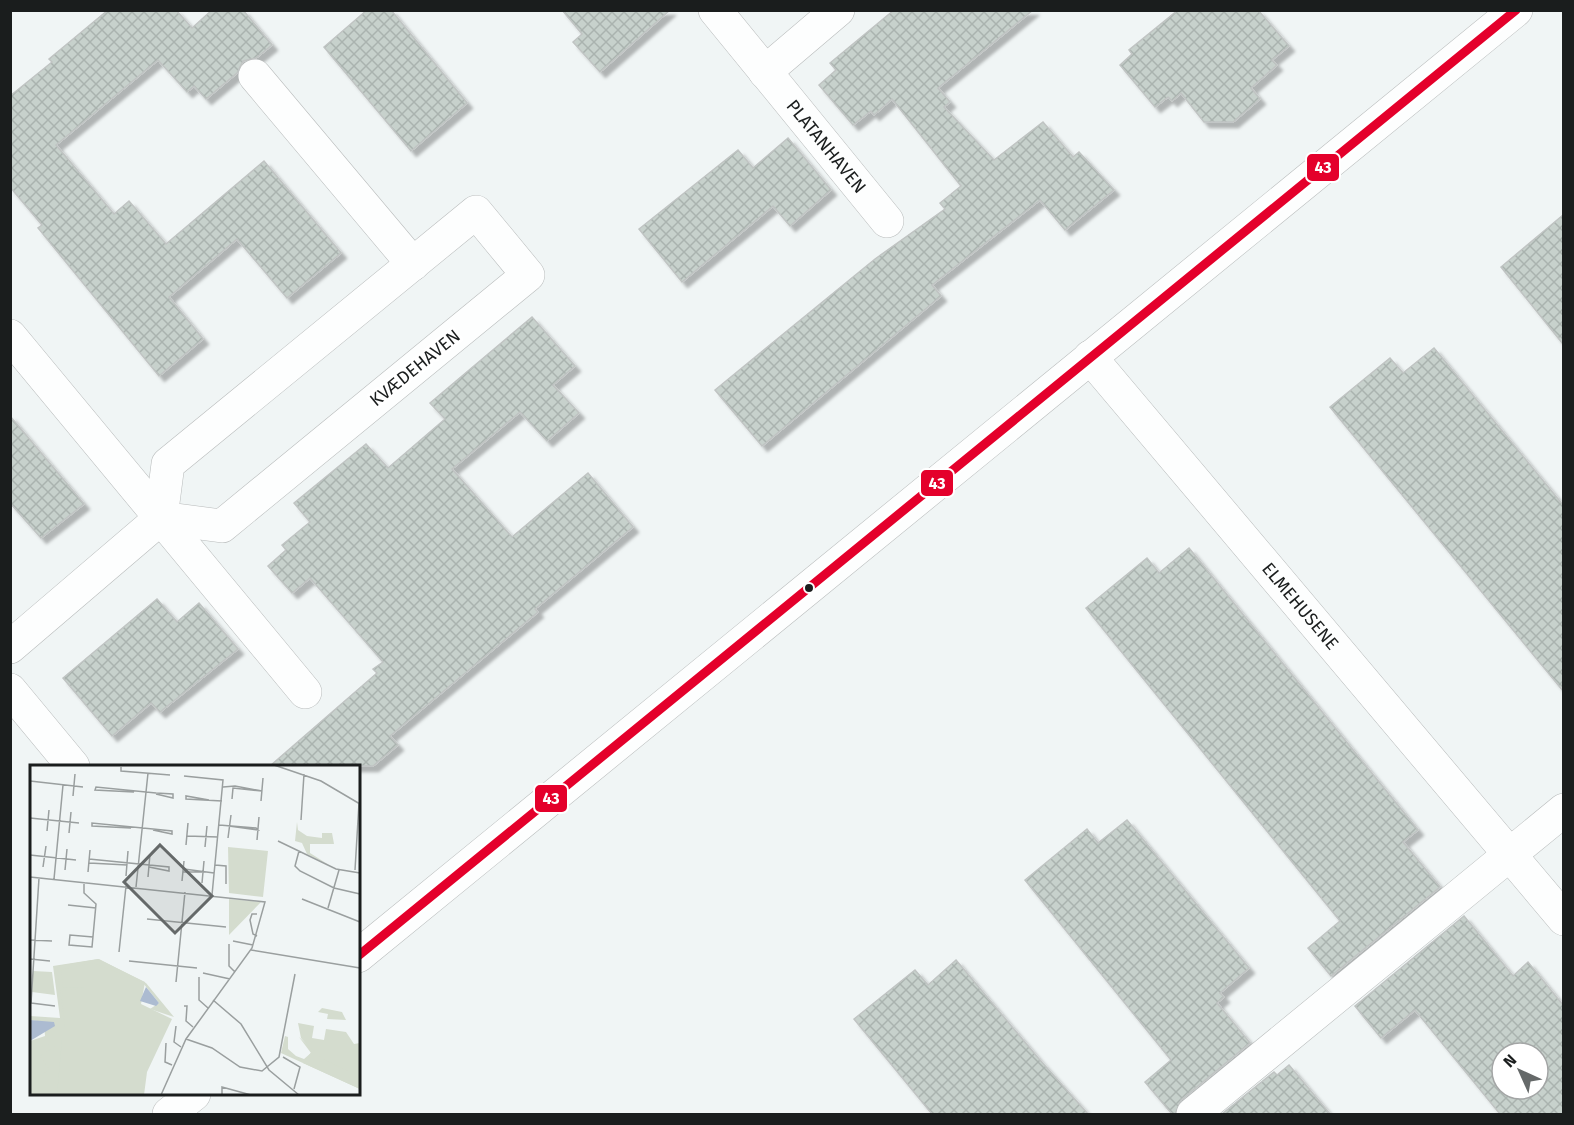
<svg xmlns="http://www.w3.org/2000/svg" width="1574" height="1125" font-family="'Fira Sans',sans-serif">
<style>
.building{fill:url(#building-cross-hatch);stroke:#c0c4c3;stroke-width:1.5;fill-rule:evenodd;filter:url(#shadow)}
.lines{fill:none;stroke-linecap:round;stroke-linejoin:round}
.minor-casing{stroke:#b8bbbb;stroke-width:34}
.tertiary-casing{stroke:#b8bbbb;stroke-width:34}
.minor{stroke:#fdfefe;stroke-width:33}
.tertiary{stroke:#fdfefe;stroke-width:33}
.bus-1-casing{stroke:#fff;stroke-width:14}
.bus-1{stroke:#e4002b;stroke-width:9}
.bus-dot{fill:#1a1d1d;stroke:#fff;stroke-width:2}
.labels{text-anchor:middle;stroke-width:6;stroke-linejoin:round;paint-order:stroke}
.street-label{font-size:18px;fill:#1a1d1d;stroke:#fff}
.inset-road{fill:none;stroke:#9a9f9f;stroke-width:1.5}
.view{fill:#656969;fill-opacity:0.15;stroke:#656969;stroke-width:3}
.inset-edge{fill:none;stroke:#1a1d1d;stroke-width:3}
.line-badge{stroke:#fff;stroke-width:2}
.badge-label{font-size:16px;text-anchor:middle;font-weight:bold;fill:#fff}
</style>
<defs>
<pattern id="building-cross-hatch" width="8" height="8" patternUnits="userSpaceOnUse" patternTransform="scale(1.5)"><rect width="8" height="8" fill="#c7d1cc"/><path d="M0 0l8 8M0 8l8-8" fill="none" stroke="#aab3af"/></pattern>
<filter id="shadow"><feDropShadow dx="5.5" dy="5.5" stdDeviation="1.5" flood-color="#0004"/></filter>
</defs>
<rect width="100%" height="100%" fill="#f0f5f5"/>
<g class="building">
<polygon points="108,10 176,10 192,28 212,10 243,10 272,45 256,58 243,61 237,73 206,99 194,86 187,92 158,60 56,145 114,214 129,201 166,244 264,161 341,253 287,298 237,239 169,297 203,339 159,376 38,228 42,225 10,187 10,96 52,62 49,59"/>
<polygon points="367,10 391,10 467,103 411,151 324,47"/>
<polygon points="562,10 670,10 600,72 573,42 582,34"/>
<polygon points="894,10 1033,10 938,88 950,102 944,107 994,160 1043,122 1073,157 1079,152 1114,190 1065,230 1040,200 932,285 941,296 762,446 715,390 875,259 945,209 940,203 961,186 892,99 874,115 871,111 853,125 819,85 836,70 830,63"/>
<polygon points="1178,10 1258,10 1289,46 1272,60 1277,65 1251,88 1260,99 1233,122 1204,122 1181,93 1172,101 1168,97 1155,107 1120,65 1132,54 1129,50"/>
<polygon points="788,138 831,190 790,226 773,206 682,282 639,229 738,150 753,168"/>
<polygon points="1563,215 1563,344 1501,267"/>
<polygon points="532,317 575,366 553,385 579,413 547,441 520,412 452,469 512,537 588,473 633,527 535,609 538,612 390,736 398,745 373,766 270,766 377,673 373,669 383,662 310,578 292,593 268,566 286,550 282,545 310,522 294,503 366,444 388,468 445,419 430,403"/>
<polygon points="1434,348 1563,505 1563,691 1330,407 1390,358 1403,373"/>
<polygon points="10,416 84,504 41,538 10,503"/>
<polygon points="1189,548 1418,830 1403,842 1440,887 1331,976 1308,948 1340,921 1086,608 1147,558 1159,573"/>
<polygon points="157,599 177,622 199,603 238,649 160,712 151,703 112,736 63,678"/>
<polygon points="1127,820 1249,968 1220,993 1224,997 1217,1003 1250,1043 1181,1100 1175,1114 1172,1114 1145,1082 1171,1060 1025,880 1087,829 1098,843"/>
<path d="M1464 916 1513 976 1528 962 1563 1005V1114H1500L1415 1010 1381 1038 1355 1006ZM1502 1053H1538V1089H1502Z"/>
<polygon points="956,960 1039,1059 1088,1114 932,1114 854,1019 915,970 928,985"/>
<polygon points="1289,1065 1330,1114 1222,1114 1274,1072 1277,1075"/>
</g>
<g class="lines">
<g class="minor-casing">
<g id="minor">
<path id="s1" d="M715 10 887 221"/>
<polyline points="765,72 838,10"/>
<polyline points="255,76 413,264"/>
<polyline points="10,336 305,692"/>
<path id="s2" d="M1090 357 1564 919"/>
<polyline points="10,647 161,518 168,464 476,212 528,275 222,526 161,518"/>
<polyline points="10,690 73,766"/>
<polyline points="1193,1114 1564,810"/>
</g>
</g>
<g class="tertiary-casing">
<g id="tertiary">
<polyline points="358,956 1516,10"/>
<polyline points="169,1114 194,1094"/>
</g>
</g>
<use href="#minor" class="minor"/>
<use href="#tertiary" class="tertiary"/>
<g class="bus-1-casing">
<polyline id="bus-1" points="358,956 1516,10"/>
</g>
<use href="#bus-1" class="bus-1"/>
</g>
<circle class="bus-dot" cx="809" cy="588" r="5"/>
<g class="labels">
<g class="street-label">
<text dy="6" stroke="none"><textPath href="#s1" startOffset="176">PLATANHAVEN</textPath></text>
<text transform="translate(415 368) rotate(-39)" y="6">KVÆDEHAVEN</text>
<text dy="6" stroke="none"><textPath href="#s2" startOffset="326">ELMEHUSENE</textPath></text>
</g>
</g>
<g transform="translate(30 765)">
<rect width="330" height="330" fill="#f0f5f5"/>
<path d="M198 82 238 86 233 132 199 128ZM199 134 231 137 199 170ZM68 194 115 217 111 239 142 254 117 307 114 330H0V276L15 271 14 257 0 255V251L30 253 23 201ZM3 206 22 207 25 230 2 227ZM292 243 312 247 316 255 297 254 298 249 288 247ZM268 258 284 261 282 273 294 275 296 264 316 267 324 279 330 278V324L273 298 282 286 271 273Z" fill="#d4dcce"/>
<path d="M267 57 268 65 277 71 292 73V68H302L304 79H280V88L299 100 277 89 272 78 265 76ZM69 194 116 218 144 252 120 244 129 238 113 218 63 198 31 205 33 222 55 223 32 226 35 263 27 201ZM255 271 258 272V284L266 291 274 294 281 288 269 272 293 294 318 306V315L327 319 330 312V324L251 288ZM28 273 32 275 27 330H0V311H11L19 304 10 291 26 281 19 279 0 285V281Z" fill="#d4dcce"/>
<path d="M116 222 129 238 126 241 110 236ZM0 255 24 257 25 261 0 276Z" fill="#acbbd1"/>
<path class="inset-road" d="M244 0 291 16 330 39M91 2V6L140 10M154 11 193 15 182 130M0 16 53 22M193 22 205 21 232 26 203 23 202 34M104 27 65 25 66 22 126 28 143 29V33L126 29M43 31 45 9M179 35 156 31V34L192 36M231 36 233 13M0 53 49 58M271 55 274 9M189 60 226 63 228 65 199 61M101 63 62 61V58L123 64 142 66V69L123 65M17 66 19 45M39 68 41 47M157 71 188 72M198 73 201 50M227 75 229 52M248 76 306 104 330 108M156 80 158 58M175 82 177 61M269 86 265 101 270 106 304 123 330 129M0 90 46 95M59 94 139 102V106L119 102M59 98 97 100M185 100 196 101V119M13 102 16 81M154 104 184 108M35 105 37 84M325 105 329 38M58 107 60 85M153 107H172M96 111 98 86M0 112 235 137 222 183 156 274 131 330M118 112 120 89M24 114 33 20M152 116 154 96M54 117V128L66 139 62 182 39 180 40 170 63 172M172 118 174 96M106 122 118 8M272 134 330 157M38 140 66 143M298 143 309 105M227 149H222L220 155 223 169 227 171M117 154 196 162M0 175 22 176M203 176 223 180M199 179V201L205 207M221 185 330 203M89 187 96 121M0 194 20 196M99 196 167 203M173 208 200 214M169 212V235L178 243M146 217 155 127M183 235 211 259 239 305 269 330M1 238 9 113M1 238 25 241M154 241H157L156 256 163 262M146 261 144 277 151 282M156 274 182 283 210 302 232 306 249 292 265 209M136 278 135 297 142 300M253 292 270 302 264 324M192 330V322L221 330"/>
<path class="view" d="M130 80 182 131 145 168 94 117Z"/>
<rect width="330" height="330" class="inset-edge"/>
</g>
<g class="line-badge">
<rect x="1306" y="153" width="34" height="29" rx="6" fill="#e4002b"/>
<rect x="920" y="469" width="34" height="28" rx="6" fill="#e4002b"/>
<rect x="534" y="784" width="34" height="29" rx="6" fill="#e4002b"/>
</g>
<g class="badge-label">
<text x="1323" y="173">43</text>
<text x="937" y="489">43</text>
<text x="551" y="804">43</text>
</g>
<rect width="1574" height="1125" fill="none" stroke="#1a1d1d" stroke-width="24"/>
<g transform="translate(1520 1071) rotate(315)"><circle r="28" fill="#ffffff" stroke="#a3a5a5" stroke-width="1.5"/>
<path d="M0-4.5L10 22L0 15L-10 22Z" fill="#656969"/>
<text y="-9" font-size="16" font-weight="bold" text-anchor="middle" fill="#1a1d1d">N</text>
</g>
</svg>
